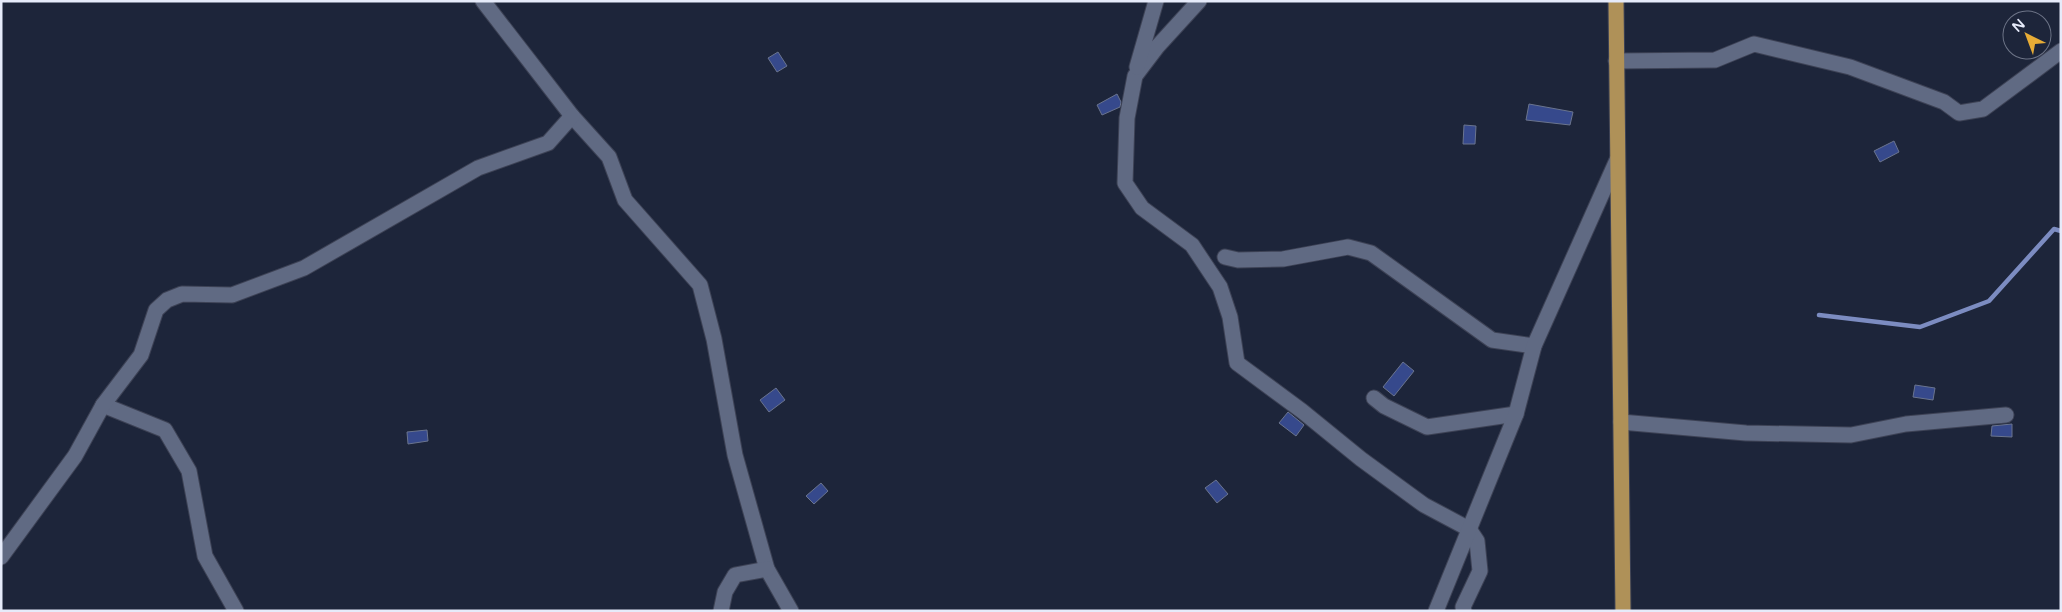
<svg xmlns="http://www.w3.org/2000/svg" width="2062" height="612" font-family="'Varela Round',sans-serif">
<style>
.lines{fill:none;stroke-linecap:round;stroke-linejoin:round}
.stream{stroke:#7c8cc1;stroke-width:4.5}
.building{fill:#36498c;stroke:#6a748e}
.minor-casing{stroke:#3d4255;stroke-width:17}
.major-casing{stroke:#3d4255;stroke-width:17}
.minor{stroke:#606a83;stroke-width:15}
.major{stroke:#af9158;stroke-width:15}
</style>
<rect width="100%" height="100%" fill="#1d253a"/>
<g class="lines">
<polyline class="stream" points="1819,315 1920,327 1989,301 2054,229 2061,231"/>
</g>
<g class="building">
<polygon points="778,52 787,66 777,72 768,58"/>
<polygon points="1117,94 1121,102 1120,107 1102,115 1097,105"/>
<polygon points="1529,104 1573,112 1570,125 1526,120"/>
<polygon points="1464,125 1476,126 1475,144 1463,144"/>
<polygon points="1894,141 1899,152 1880,162 1874,151"/>
<polygon points="1403,362 1414,371 1394,396 1383,387"/>
<polygon points="1915,385 1935,388 1933,400 1913,397"/>
<polygon points="776,388 785,400 769,412 760,400"/>
<polygon points="1288,412 1304,425 1296,436 1279,423"/>
<polygon points="2012,424 2012,437 1991,436 1992,426"/>
<polygon points="427,430 428,441 408,444 407,432"/>
<polygon points="1216,480 1228,494 1217,503 1205,488"/>
<polygon points="821,483 828,491 814,504 806,496"/>
</g>
<g class="lines">
<g class="minor-casing">
<g id="minor">
<polyline points="483,1 572,116 609,157 625,200 700,285 714,339 735,455 767,569 791,611"/>
<polyline points="1199,1 1157,47 1135,76 1127,118 1125,183 1142,208 1192,245 1220,287 1230,317 1237,363 1302,411 1361,459 1424,505 1469,529 1477,541 1480,571 1463,607 1464,611"/>
<polyline points="1616,61 1715,60 1754,44 1850,67 1944,102 1959,113 1983,109 2061,51"/>
<polyline points="1137,67 1156,1"/>
<polyline points="1225,257 1238,260 1283,259 1348,247 1371,253 1492,340 1534,346"/>
<polyline points="1374,398 1384,406 1427,427 1516,414"/>
<polyline points="103,405 165,430 189,471 205,556 236,611"/>
<polyline points="1621,422 1746,433 1851,435 1906,424 2006,415"/>
<polyline points="1,557 75,456 103,405 141,355 156,310 167,300 182,294 232,295 304,268 478,168 548,143 572,116"/>
<polyline points="721,611 725,592 735,575 767,569"/>
<polyline points="1436,611 1516,414 1534,346 1617,160"/>
</g>
</g>
<g class="major-casing">
<polyline id="major" points="1616,1 1623,611"/>
</g>
<use href="#minor" class="minor"/>
<use href="#major" class="major"/>
</g>
<rect width="2062" height="612" fill="none" stroke="#e6ebfa" stroke-width="5"/>
<g transform="translate(2027 35) rotate(318)"><circle r="24" fill="#1d253a" stroke="#6d7487"/>
<path d="M0-4L9 19L0 12L-9 19Z" fill="#e7ac36"/>
<text y="-8" font-size="14" font-weight="bold" text-anchor="middle" fill="#e6ebfa">N</text>
</g>
</svg>
